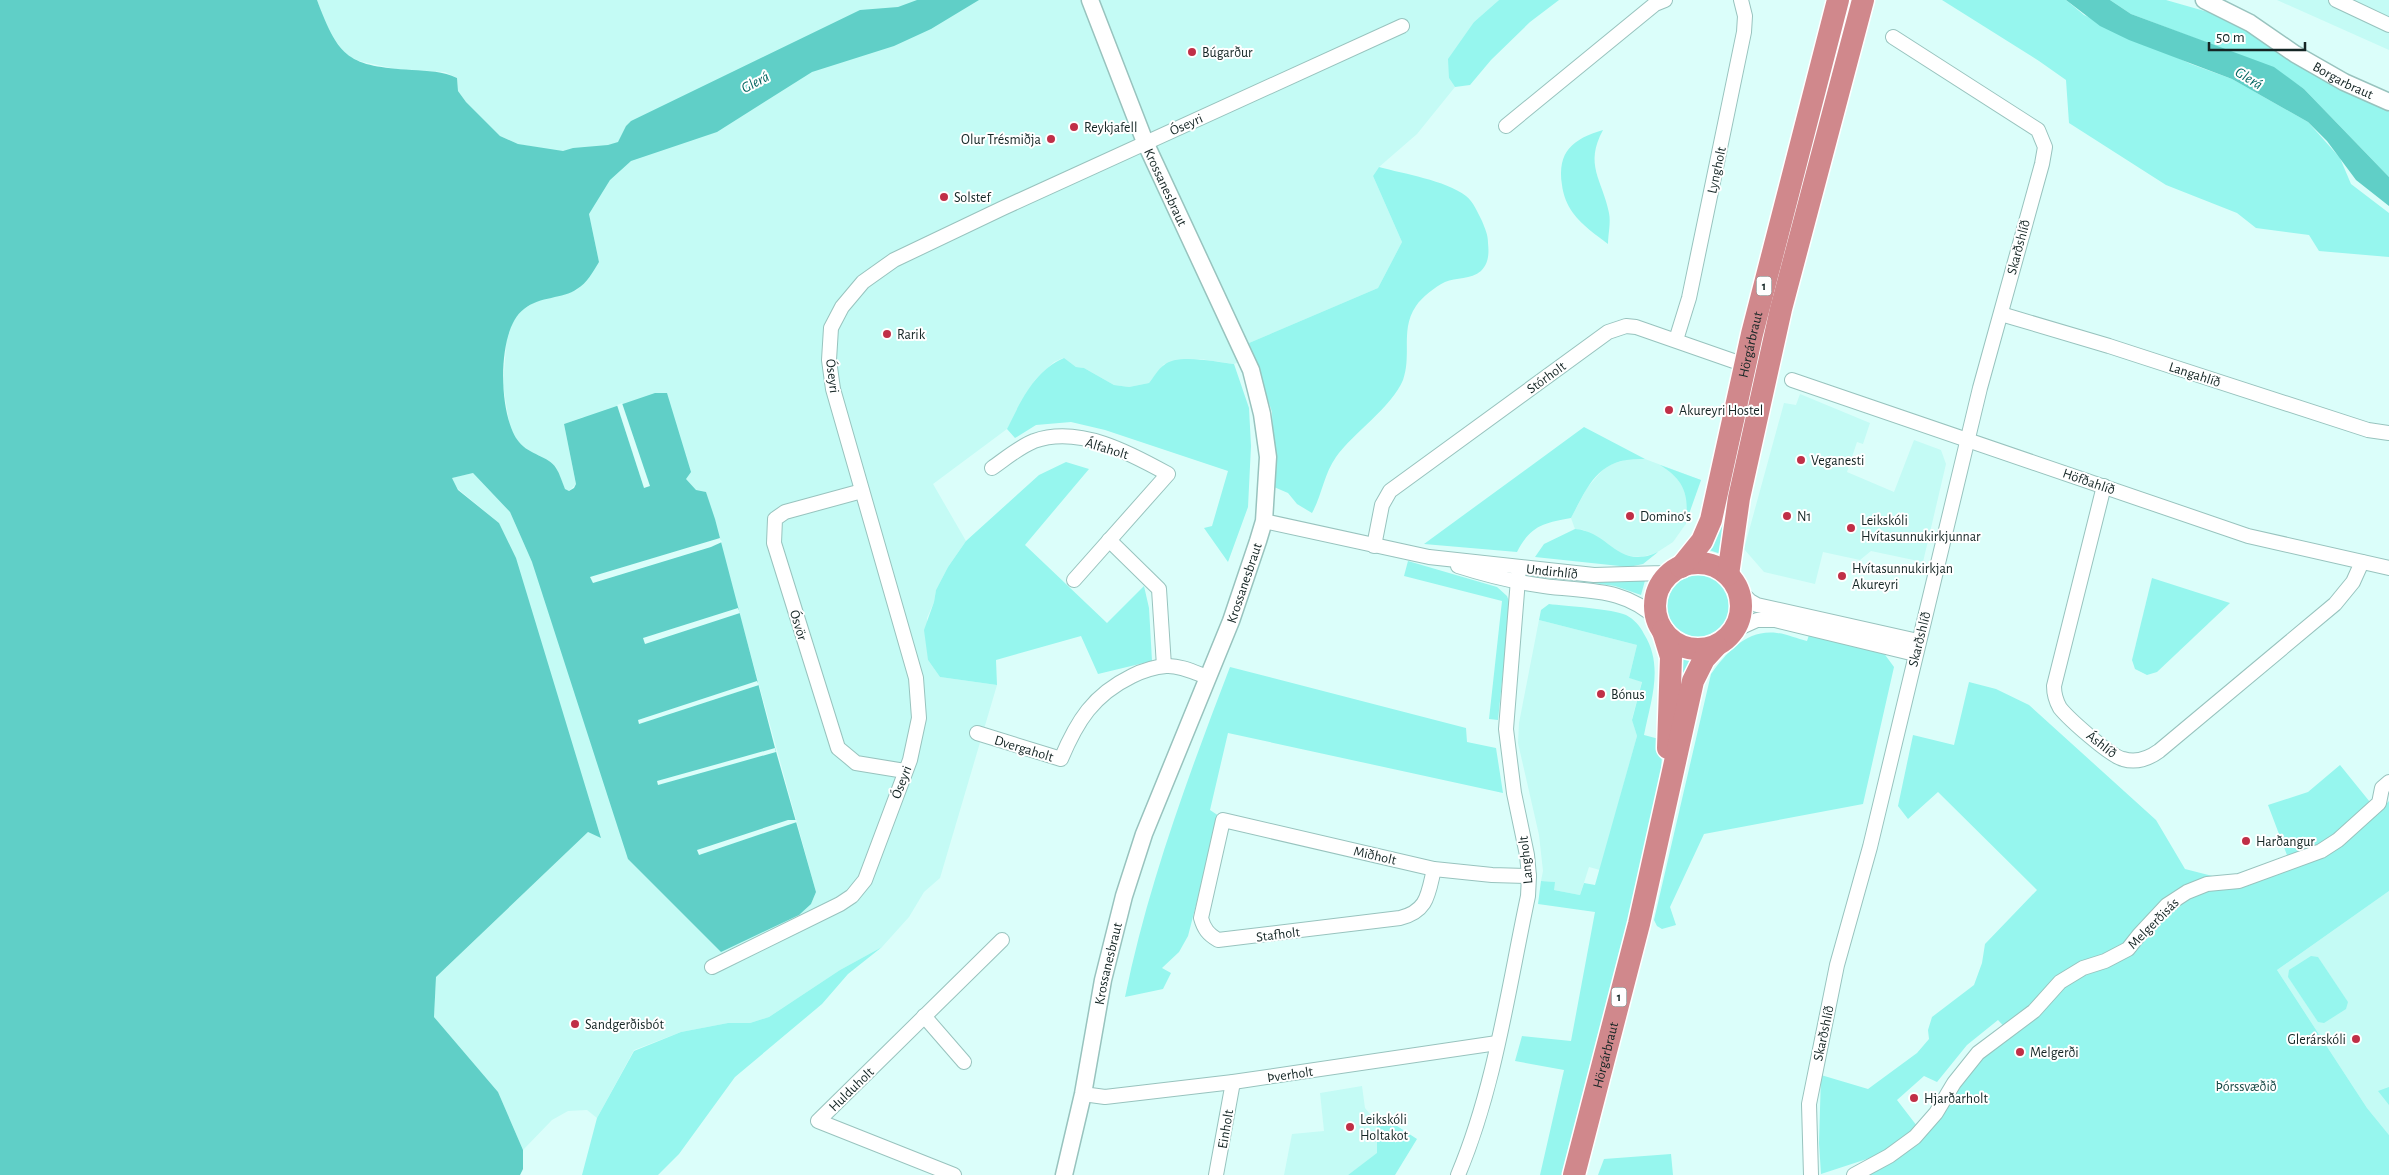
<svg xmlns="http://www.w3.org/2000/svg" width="2389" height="1175" font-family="'Alegreya Sans',sans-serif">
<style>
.built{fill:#c4fbf5}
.green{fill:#96f6ee}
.water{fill:#60cfc7}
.pier{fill:#dbfefa}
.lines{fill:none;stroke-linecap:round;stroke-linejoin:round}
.minor-casing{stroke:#98c3be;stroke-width:16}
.tertiary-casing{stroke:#98c3be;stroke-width:19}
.trunk-casing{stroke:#fff;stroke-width:25}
.minor{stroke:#fff;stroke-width:14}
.tertiary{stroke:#fff;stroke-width:16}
.trunk{stroke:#d0888c;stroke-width:22}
.poi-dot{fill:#c02f47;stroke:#fff;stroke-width:2}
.labels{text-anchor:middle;stroke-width:4;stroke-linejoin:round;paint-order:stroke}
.shield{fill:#fff;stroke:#5a6666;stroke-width:1}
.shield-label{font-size:12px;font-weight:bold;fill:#142524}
.poi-label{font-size:14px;fill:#142524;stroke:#fff;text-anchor:start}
.street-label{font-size:14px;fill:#142524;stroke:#fff}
.park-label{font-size:14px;fill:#194b47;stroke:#fff}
.water-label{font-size:15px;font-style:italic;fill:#00645f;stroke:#fff}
</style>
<rect width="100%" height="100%" fill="#dbfefa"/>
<g class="built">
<polygon points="317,0 1499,0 1474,22 1449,78 1455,87 1417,134 1379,167 1373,176 1402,242 1378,288 1249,343 1255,356 1234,364 1200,359 1164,364 1149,383 1129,387 1114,385 1084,368 1076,367 1063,358 1054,362 1035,380 1007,429 933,484 966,541 948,567 936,590 934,602 927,618 928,660 940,677 997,685 940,878 924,892 909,917 882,947 840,970 769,1017 750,1023 728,1023 681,1032 634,1050 597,1118 587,1110 568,1111 552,1120 523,1150 498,1092 434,1017 436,977 588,832 601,837 499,523 458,489 451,478 473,473 510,512 532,562 811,904 816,892 706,492 696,491 686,479 584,417 564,424 576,484 569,491 565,489 556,467 528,452 518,442 510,428 503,385 507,334 515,318 523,309 539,300 577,290 599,262 589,214 563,152 518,144 500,136 466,102 458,91 457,78 445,72 396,69 359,61 346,55 327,29"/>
<polygon points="2277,0 2389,0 2389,50"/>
<polygon points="1800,394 1870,423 1863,444 1857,442 1847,472 1894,492 1914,440 1941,450 1946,464 1923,562 1871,551 1860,560 1823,552 1815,584 1764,572 1744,549 1784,403 1796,405"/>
<polygon points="1628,459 1645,459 1701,480 1685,525 1673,542 1656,553 1642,557 1622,555 1584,530 1575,529 1571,518 1587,488 1606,466"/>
<polygon points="1539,620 1637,645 1629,678 1642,681 1632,719 1637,736 1600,870 1589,867 1580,895 1554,890 1554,882 1541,881 1543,871 1539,835 1518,743 1519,723"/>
<polygon points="2389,891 2389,1135 2367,1108 2277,970"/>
<polygon points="1362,1086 1365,1108 1377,1123 1378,1153 1348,1175 1284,1175 1292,1134 1324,1131 1320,1093"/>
</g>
<g class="green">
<polygon points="1499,0 1559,0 1530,22 1491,60 1470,85 1455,87 1449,78 1448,59 1474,22"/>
<polygon points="1942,0 2066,0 2084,15 2191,64 2232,79 2308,122 2340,158 2351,184 2389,213 2389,257 2319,251 2309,235 2256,228 2237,213 2166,185 2069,123 2066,80 2039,61"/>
<polygon points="2110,0 2166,0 2208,12 2254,33 2389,108 2389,177 2304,89 2274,68 2131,14"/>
<path d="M1603 130C1584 165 1602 179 1609 213 1611 223 1608 234 1608 244 1596 235 1582 225 1573 213 1567 205 1563 194 1562 185 1557 151 1573 139 1603 130Z"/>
<path d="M1379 167C1404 174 1445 180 1466 196 1473 201 1478 213 1482 221 1485 229 1488 234 1488 243 1489 253 1489 263 1481 271 1471 280 1456 277 1445 282 1435 287 1422 297 1416 306 1400 329 1412 355 1403 380 1392 407 1353 433 1336 457 1324 474 1322 495 1312 513L1297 504 1288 493 1274 487 1272 412 1249 343 1378 288 1402 242 1373 176Z"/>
<path d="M1064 358 1076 367 1084 368 1114 385 1129 387 1149 383C1153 378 1158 369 1164 365 1177 353 1217 362 1234 364L1249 408 1251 446 1248 507 1228 562 1204 528 1212 526 1228 471 1105 430 1071 422 1036 425 1015 438 1007 429C1021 401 1034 371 1064 358Z"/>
<polygon points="1754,387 1721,554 1706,549 1716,533"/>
<path d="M1584 427 1645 459C1599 457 1590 482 1571 518 1544 523 1531 525 1517 552L1424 544Z"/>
<polygon points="1066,462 1089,469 1025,545 1107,623 1144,586 1149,608 1152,661 1098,674 1081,636 996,660 997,685 940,677 928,660 924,630 934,602 936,590 948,567 966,541 1039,475"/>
<path d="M1660 465 1701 480 1685 525C1690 497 1685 480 1660 465Z"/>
<path d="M1575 529C1609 531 1618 571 1658 552L1643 564 1629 567 1535 557 1544 544Z"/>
<polygon points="1408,561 1497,587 1507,596 1510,604 1498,720 1489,719 1502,601 1404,576"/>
<circle cx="1697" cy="606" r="33"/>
<polygon points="1553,576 1646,577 1641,595 1615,586 1549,577"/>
<polygon points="2152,578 2230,603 2157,672 2147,675 2135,669 2132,660"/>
<path d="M1549 604C1565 606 1614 609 1626 615 1634 619 1640 626 1644 634 1664 666 1651 700 1644 735L1659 739 1662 754 1661 771 1590 1093 1570 1175H1540L1564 1070 1515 1061 1522 1036 1571 1041 1595 912 1538 904 1541 881 1555 882 1554 890 1580 895 1584 883 1595 885 1637 736 1632 720 1642 682 1629 678 1637 645 1539 620 1541 610Z"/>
<path d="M1810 632 1883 652 1894 667 1863 804 1704 834 1670 907 1676 925 1662 929 1657 926 1654 920 1711 674C1727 652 1747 629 1777 633 1787 634 1797 639 1807 641Z"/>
<polygon points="1682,653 1695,655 1673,746"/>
<path d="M1230 667 1466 728 1467 742 1496 748 1503 793 1228 733 1210 810 1219 816 1188 936 1179 952 1162 968 1171 973 1163 989 1125 997C1148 884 1189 774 1230 667Z"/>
<polygon points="1969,682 1996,689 2029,705 2156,820 2185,869 2228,880 2290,863 2268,805 2308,792 2340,765 2378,812 2389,801 2389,891 2277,970 2367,1108 2389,1135 2389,1175 1862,1175 1942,1115 1971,1068 2010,1033 1998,1020 1967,1045 1937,1082 1924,1076 1897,1100 1917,1126 1898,1144 1870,1158 1821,1174 1819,1143 1821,1075 1868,1089 1917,1053 1929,1039 1928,1030 1932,1017 1974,985 1982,963 1985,944 2037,890 1938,792 1908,819 1898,806 1913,735 1954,745"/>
<polygon points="882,947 848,974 822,1004 735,1077 679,1154 658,1175 582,1175 597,1118 634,1051 681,1032 728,1023 750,1023 769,1017 840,970"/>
<polygon points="2311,956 2318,957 2348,1002 2346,1009 2324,1023 2318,1022 2288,977 2289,970"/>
<polygon points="2389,1087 2389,1105 2378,1091"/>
<polygon points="1377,1123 1397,1126 1417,1139 1395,1175 1348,1175 1377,1153"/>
<polygon points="1671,1154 1673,1175 1598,1175 1604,1159"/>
</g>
<g class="water">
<path d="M0 0H317C339 59 349 66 412 70 428 71 443 71 457 78L458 91 466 102 500 136 518 144 563 151 573 148 608 145 618 142 626 126 631 121 860 10 898 7 917 0H979L931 29 894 46 812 72 717 132 631 161 610 180 589 214 599 262C593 272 587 283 577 289 563 299 540 296 524 309 496 329 498 417 519 442 529 455 549 456 556 468 560 474 562 482 565 489L569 491 574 488 576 484 564 424 655 393H667L691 472 686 479 696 490 706 492 715 519 775 748 816 892 811 904 799 915 721 952 628 859 532 562 510 512 473 473 452 478 458 490 499 523 516 558 601 838 588 832 436 977 434 1017 498 1092 523 1150V1169L520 1175H0Z"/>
<polygon points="2066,0 2110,0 2131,14 2274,67 2304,89 2389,177 2389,206 2356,180 2327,141 2308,122 2232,79 2129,40 2100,26"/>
</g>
<g class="pier">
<polygon points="622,403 650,486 644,488 617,405"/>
<polygon points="720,538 722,542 711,547 593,583 590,577"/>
<polygon points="738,608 740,613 645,644 643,638"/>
<polygon points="757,681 759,685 639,724 638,720"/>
<polygon points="775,748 776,752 658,785 657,781"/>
<polygon points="788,820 796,820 797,822 699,855 697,850"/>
</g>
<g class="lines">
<g class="minor-casing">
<g id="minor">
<polyline points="2336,0 2389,25"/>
<polyline points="1506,126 1655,4 1665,0"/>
<polyline points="2001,314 2109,346 2368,430 2389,433"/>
<polyline points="1676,340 1689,298 1744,32 1745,16 1741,0"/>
<polyline points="1792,380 2248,536 2389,568"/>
<path d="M992 468C1005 459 1019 447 1034 441 1079 425 1130 453 1168 474L1074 580"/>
<path d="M2104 486 2054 686C2054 694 2056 701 2060 708 2069 719 2110 756 2123 759 2136 763 2148 759 2159 751L2335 604 2353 582 2362 562"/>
<polyline points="862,491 785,512 775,519 774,543 838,748 856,763 905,771"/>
<polyline points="1264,521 1429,557 1594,575 1663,573 1675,570"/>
<polyline points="1109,540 1159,589 1164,666"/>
<polyline points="1374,546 1382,505 1390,491 1608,332 1626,326 1636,327 1745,365 1757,374 1764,388"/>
<path d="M1458 566C1486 575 1514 582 1544 586 1587 592 1625 587 1658 620"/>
<polyline points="1737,588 1750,601 1757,605 1918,641"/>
<polyline points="1735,630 1757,620 1775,620 1915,654"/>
<path d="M977 733 1061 759C1077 721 1093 695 1132 676 1142 671 1154 667 1166 666 1179 665 1194 672 1207 677"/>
<path d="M1434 869C1428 894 1428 911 1400 918L1218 940C1208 934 1204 929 1201 918L1223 820 1434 869 1492 875 1529 876"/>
<polyline points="712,967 840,904 852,896 865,880 910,760 919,718 916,678 833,389 829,360 831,328 842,307 863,282 894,260 1003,208 1402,26"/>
<polyline points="924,1016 964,1062"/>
<polyline points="1083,1094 1105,1097 1233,1082 1497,1043"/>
<polyline points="954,1175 818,1121 1002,940"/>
<polyline points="1216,1175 1233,1082"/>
<path d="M1458 1175C1495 1087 1508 990 1528 896L1529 876 1527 855 1514 793 1506 729 1519 567"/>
<polyline points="1811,1175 1809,1104 1837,965 1870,847 1980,388 2042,164 2045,147 2038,130 1893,37"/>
<polyline points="1854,1175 1889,1156 1915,1137 1936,1113 1954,1083 1978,1053 2034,1011 2060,982 2083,968 2105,961 2128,949 2139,935 2167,905 2187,892 2207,884 2239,881 2321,851 2338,840 2379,803 2382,788 2389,782"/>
</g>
</g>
<g class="tertiary-casing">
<g id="tertiary">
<path id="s1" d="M2204 0 2250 23 2295 54 2344 82 2389 102"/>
<path id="s2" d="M1064 1175 1083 1094 1103 980 1124 896 1144 834 1231 621 1258 541 1264 521 1268 457 1262 414 1251 370 1145 142 1090 0"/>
</g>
</g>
<g class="trunk-casing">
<g id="trunk">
<circle cx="1698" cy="606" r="43"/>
<path id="s3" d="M1681 567 1702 541 1711 520 1752 334 1838 0"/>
<polyline points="1728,575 1739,498 1781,309 1863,0"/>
<polyline points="1663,631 1671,657 1668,748"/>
<path id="s4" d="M1574 1175 1639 924 1693 681 1704 659 1716 646"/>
</g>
</g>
<use href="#minor" class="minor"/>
<use href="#tertiary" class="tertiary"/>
<use href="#trunk" class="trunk"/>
</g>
<g class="poi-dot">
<circle cx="1192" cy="52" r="5"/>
<circle cx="1074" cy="127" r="5"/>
<circle cx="1051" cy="139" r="5"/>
<circle cx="944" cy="197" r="5"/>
<circle cx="887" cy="334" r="5"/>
<circle cx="1669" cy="410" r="5"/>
<circle cx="1801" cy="460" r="5"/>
<circle cx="1630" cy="516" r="5"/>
<circle cx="1787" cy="516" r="5"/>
<circle cx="1851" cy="528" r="5"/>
<circle cx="1842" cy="576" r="5"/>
<circle cx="1601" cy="694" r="5"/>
<circle cx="2246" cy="841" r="5"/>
<circle cx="575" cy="1024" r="5"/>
<circle cx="2356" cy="1039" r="5"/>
<circle cx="2020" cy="1052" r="5"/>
<circle cx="1914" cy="1098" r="5"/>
<circle cx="1350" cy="1127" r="5"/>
</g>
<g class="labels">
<g class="shield">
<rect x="1756.5" y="276.5" width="15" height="19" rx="4"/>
<rect x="1611.5" y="987.5" width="15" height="19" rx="4"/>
</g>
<g class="shield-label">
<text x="1764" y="290">1</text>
<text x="1619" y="1001">1</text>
</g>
<g class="poi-label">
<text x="1202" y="57">Búgarður</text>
<text x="1084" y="132">Reykjafell</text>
<text x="1041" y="144" text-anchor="end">Olur Trésmiðja</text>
<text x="954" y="202">Solstef</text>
<text x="897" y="339">Rarik</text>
<text x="1679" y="415">Akureyri Hostel</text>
<text x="1811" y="465">Veganesti</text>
<text x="1640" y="521">Domino's</text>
<text x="1797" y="521">N1</text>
<text x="1861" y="525">Leikskóli<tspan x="1861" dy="16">Hvítasunnukirkjunnar</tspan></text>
<text x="1852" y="573">Hvítasunnukirkjan<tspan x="1852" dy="16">Akureyri</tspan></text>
<text x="1611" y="699">Bónus</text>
<text x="2256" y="846">Harðangur</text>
<text x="585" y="1029">Sandgerðisbót</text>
<text x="2346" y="1044" text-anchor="end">Glerárskóli</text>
<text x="2030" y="1057">Melgerði</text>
<text x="1924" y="1103">Hjarðarholt</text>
<text x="1360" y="1124">Leikskóli<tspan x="1360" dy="16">Holtakot</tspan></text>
</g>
<g class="street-label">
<text dy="5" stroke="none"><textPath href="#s1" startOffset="161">Borgarbraut</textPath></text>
<text transform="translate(1186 124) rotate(-24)" y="5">Óseyri</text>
<text transform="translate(1716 170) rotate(-78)" y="5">Lyngholt</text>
<text transform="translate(1166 187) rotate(65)" y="5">Krossanesbraut</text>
<text transform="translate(2018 247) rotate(-75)" y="5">Skarðshlíð</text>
<text dy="5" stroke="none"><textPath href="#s3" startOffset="236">Hörgárbraut</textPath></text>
<text transform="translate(2195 374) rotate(18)" y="5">Langahlíð</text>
<text transform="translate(833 376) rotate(83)" y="5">Óseyri</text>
<text transform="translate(1546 377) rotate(-36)" y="5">Stórholt</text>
<text transform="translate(1107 448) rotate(17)" y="5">Álfaholt</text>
<text transform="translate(2089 481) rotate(19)" y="5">Höfðahlíð</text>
<text transform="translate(1552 571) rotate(6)" y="5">Undirhlíð</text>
<text dy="5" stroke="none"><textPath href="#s2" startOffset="621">Krossanesbraut</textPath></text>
<text transform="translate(799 625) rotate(73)" y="5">Ósvör</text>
<text transform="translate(1919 639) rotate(-76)" y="5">Skarðshlíð</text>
<text transform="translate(2102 744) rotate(38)" y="5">Áshlíð</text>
<text transform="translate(1024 748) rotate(17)" y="5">Dvergaholt</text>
<text transform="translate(901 782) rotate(-69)" y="5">Óseyri</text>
<text transform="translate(1375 855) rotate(13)" y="5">Miðholt</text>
<text transform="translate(1525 860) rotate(-96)" y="5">Langholt</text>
<text transform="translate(2153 923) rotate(-45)" y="5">Melgerðisás</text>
<text transform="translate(1278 934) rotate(-7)" y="5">Stafholt</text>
<text dy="5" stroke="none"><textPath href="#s2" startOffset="216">Krossanesbraut</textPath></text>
<text transform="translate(1823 1033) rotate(-78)" y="5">Skarðshlíð</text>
<text dy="5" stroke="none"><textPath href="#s4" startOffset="124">Hörgárbraut</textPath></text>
<text transform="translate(1290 1074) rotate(-8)" y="5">Þverholt</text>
<text transform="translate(851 1089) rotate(-44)" y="5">Hulduholt</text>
<text transform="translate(1225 1129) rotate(-80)" y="5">Einholt</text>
</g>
<g class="park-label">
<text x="2246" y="1091">Þórssvæðið</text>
</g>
<g class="water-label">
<text transform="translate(2249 78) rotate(31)" y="5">Glerá</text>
<text transform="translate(755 82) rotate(-28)" y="5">Glerá</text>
</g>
</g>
<path d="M2209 42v8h96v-8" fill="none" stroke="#142524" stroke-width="2.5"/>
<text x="2216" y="42" font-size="15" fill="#142524" stroke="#ffffff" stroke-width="4" paint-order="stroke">50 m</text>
</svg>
